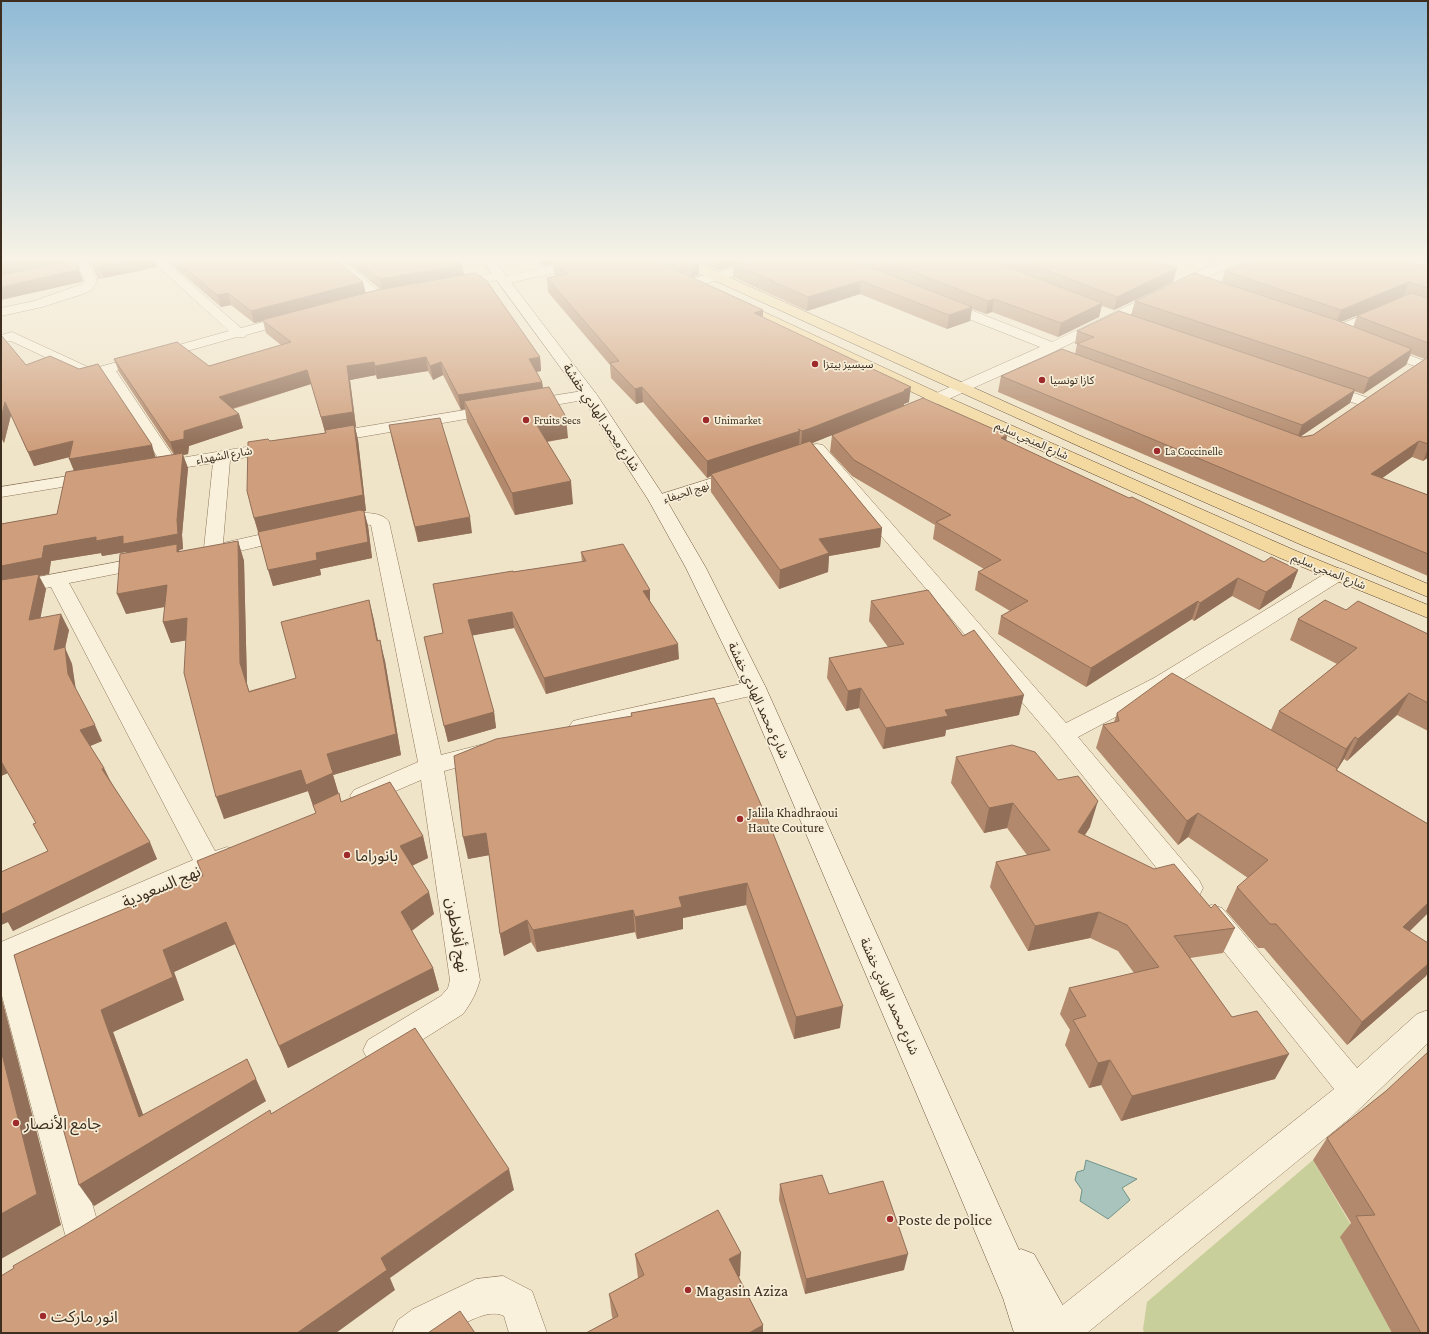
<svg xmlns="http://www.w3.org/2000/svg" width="1429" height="1334" font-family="'Crimson Pro','Noto Sans Arabic',serif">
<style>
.green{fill:#c9cf9b}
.water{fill:#a9c4bc;stroke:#6f938a}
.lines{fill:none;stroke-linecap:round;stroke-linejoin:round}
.street-casing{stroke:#8d765c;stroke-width:1}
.secondary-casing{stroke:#6f573f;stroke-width:1}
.primary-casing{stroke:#5b4430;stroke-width:1}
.street{fill:#faf1dc;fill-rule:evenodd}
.secondary{fill:#faf1dc;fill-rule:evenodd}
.primary{fill:#f3d9a0;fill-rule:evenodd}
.wall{fill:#b2896c;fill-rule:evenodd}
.shaded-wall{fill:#916f58}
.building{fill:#cf9f7d;stroke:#916f58}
.poi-dot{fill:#9e2a2b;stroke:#f7eed8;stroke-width:1.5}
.labels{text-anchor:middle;stroke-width:3.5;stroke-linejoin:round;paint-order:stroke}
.far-poi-label{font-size:11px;fill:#3d2e20;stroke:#f7eed8;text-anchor:start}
.far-street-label{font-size:11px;fill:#3d2e20;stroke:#f7eed8}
.street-label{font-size:13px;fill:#3d2e20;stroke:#f7eed8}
.poi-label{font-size:13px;fill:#3d2e20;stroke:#f7eed8;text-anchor:start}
.near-poi-label{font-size:16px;fill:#3d2e20;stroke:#f7eed8;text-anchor:start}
.near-street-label{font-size:16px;fill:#3d2e20;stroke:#f7eed8}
</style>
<rect width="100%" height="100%" fill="#f0e4c8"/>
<polygon class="green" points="1313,1160 1358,1237 1341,1237 1392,1333 1144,1333 1143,1329 1147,1302"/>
<polygon class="water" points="1086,1160 1137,1179 1122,1188 1130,1200 1108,1219 1080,1201 1082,1190 1075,1180 1077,1172 1084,1170"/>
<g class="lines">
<g class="street-casing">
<g id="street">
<polygon points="151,260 164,260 241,328 292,314 297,315 299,318 297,321 246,335 245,337 237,337 116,371 175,459 276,442 282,443 284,447 282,451 230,460 223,543 289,528 296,530 298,534 296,538 213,557 204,555 201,551 204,548 213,463 156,472 150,471 147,467 150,463 160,461 103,374 86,375 81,374 11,341 1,343 1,335 12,332 88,367 99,367 229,331"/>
<polygon points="327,260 341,260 386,297 384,300 374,300"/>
<polygon points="579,260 603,260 601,263 597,264 504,284 499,283 498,280 455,288 450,287 449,284 450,281 455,280 501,272 507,276"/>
<polygon points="763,260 783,260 781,263 692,287 687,286 686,283 687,280"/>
<polygon points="1223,260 1239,260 1237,263 1047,355 924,410 918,412 912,410 910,407 912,404 1040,347 938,307 936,304 938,301 948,301 1052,342"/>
<polygon points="84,261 88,262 97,281 92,290 83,294 42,307 1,316 1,308 34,301 82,284 85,281 78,265 80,262"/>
<polygon points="1404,298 1428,305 1428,313 1405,306 1341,334 1336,335 1331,334 1329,331 1331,328"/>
<polygon points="1381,345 1428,362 1428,371 1376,352 1374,349 1376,346"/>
<polygon points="1324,383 1372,399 1374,402 1372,405 1366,407 1319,391 1316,388 1319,385"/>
<polygon points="589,390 594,392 597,395 594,398 527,410 521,408 519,405 521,402 527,400"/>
<polygon points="495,405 501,407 503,410 501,413 326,443 320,442 318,438 320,434 326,433"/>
<polygon points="817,444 823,445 1066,723 1154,678 1331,570 1338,568 1345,570 1348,574 1345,578 1170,688 1078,737 1199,880 1203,888 1199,896 1189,899 1179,896 1055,741 811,453 809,449 811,445"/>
<polygon points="738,470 744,471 747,475 744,479 658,506 652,505 649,501 652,497"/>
<polygon points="93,472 99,473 102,477 99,481 1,497 1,487"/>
<path d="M364 513C372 513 384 514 389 522L441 755 484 744 492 746 496 752 492 758 444 771 480 980C476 994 471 1003 463 1014L390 1060 379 1064 368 1060 363 1050 368 1040 441 996 448 988 450 980 421 780 363 805 354 802 350 796 354 790 418 762 371 525C357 522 343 531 329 528L327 524 329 520Z"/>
<polygon points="149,556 156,558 159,562 156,566 69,583 215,851 227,847 236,850 240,857 236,864 21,959 101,1234 96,1247 83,1252 70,1247 65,1234 1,992 1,942 193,860 51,587 1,596 1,584"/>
<polygon points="755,681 763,683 766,688 763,693 581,735 573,733 569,727 573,721 581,719"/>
<polygon points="1212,905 1222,908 1357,1068 1417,1014 1428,1010 1428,1043 1350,1118 1087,1333 1039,1333 1045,1319 1334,1089 1202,924 1198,916 1202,908"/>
<path d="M503 1276 532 1291 547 1333H509L504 1316C487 1307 461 1327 445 1332 437 1334 403 1333 392 1333L398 1320 413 1309 476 1279Z"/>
</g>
</g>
<g class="secondary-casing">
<polygon id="secondary" points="482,260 494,260 597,395 667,501 706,568 766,688 1019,1250 1021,1249 1034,1254 1071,1320 1077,1333 1014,1333 1003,1298 952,1177 744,688 686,568 649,501 582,397"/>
</g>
<g class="primary-casing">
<g id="primary">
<polygon points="674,260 691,260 720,273 1083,437 1428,584 1428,597 1304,546 1129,469 676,263"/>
<polygon points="736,299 945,396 1294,550 1428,605 1428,618 1280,558 933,402 731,306 729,303 731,300"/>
</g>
</g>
<use href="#street" class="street"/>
<use href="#secondary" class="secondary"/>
<use href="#primary" class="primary"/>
</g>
<g class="wall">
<polygon points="90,260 155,260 157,267 104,278 98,279"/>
<polygon points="166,260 336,260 366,293 380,289 344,260 455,260 462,265 464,275 540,357 541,371 537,372 542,382 543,388 568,438 547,442 573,504 515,515 467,422 465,409 461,410 443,375 433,380 428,371 377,379 376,375 350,380 356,427 355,427 358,440 366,511 364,511 368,526 372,558 320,569 321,575 273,586 254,518 270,441 326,433 325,432 311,384 233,409 239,414 243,428 189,446 188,454 183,455 188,468 182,535 183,549 179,550 180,552 238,541 244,561 247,684 249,691 296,678 369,600 378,641 385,661 401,755 333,775 341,802 423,836 428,858 412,866 434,914 412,931 433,968 439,990 288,1068 235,944 174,972 184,1000 113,1032 143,1115 266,1101 94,1206 14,955 203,876 316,813 308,791 224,819 186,640 171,643 163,622 165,607 126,614 126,552 102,556 101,553 51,561 49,574 39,576 46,589 40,618 69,630 65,648 72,664 75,688 102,741 90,746 104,768 110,780 157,859 13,931 8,922 1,925 1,872 48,851 36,823 8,773 1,776 1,524 57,514 74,471 69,457 34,466 11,415 4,443 1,438 1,335 26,365 156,457 174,455 119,372 114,359 209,366 281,345 266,333 263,321 254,323 231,305 221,307"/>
<polygon points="535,260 654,260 763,317 909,402 904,404 904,406 1007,435 1006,441 1264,562 1298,570 1291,588 1259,610 1232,596 1194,621 1192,619 1086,687 998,634 1001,616 1010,611 975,590 978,572 984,569 933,539 935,525 852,476 830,452 832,435 845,430 812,443 882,528 880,547 829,556 828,572 779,589 711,492 711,476 707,478 643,402 636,404 611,378 610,365 548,292 547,278 556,276 554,275 553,264 543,266"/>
<polygon points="655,260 695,260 699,275 692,277"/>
<polygon points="695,260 1150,260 1173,282 1114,310 1102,306 1099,317 1058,337 992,312 986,314 972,309 970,321 947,329 860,294 807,311 733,277 733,266 718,270"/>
<path d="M1428 267V458L1423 461 1412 457 1382 478 1428 495V576L998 392 1001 376 1075 354 1077 344H1075L1077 331 1131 315 1135 301 1222 282 1225 271ZM1388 303 1357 316 1353 327 1341 322ZM1411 354 1425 359 1313 435 1302 437 1301 436 1350 403 1354 391 1363 394 1406 365Z"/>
<polygon points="389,425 472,533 418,542 392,439"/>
<polygon points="581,552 650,590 650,601 679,659 546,694 514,628 472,635 494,712 496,728 448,742 424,637 443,634 513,572 582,562"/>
<polygon points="871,601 1019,715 946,730 945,736 883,749 859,708 846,711 827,678 829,658 888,647 869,621"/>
<polygon points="1346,610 1428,634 1428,731 1397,715 1347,761 1344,759 1337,770 1428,824 1428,915 1427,914 1410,931 1426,976 1347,1045 1264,948 1258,948 1226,911 1237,887 1248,878 1188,837 1178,845 1096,748 1103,725 1114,722 1117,713 1271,730 1279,711 1337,664 1290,640 1298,619"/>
<polygon points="714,698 840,1028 794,1039 746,905 683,918 683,929 637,939 635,932 537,952 531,942 504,956 500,934 489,855 468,859 631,716 631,713"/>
<polygon points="956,757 1090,827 1085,835 1211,908 1235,928 1223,953 1190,958 1275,1079 1121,1121 1101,1085 1089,1088 1065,1045 1070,1030 1060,1014 1069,988 1134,973 1118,951 1090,938 1028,951 990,887 996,862 1027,855 1007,828 984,833 951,783"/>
<polygon points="1386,1091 1428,1333 1392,1333 1340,1237 1351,1223 1313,1160 1327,1138"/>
<polygon points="780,1184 904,1270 805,1294 779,1200"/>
<polygon points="635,1254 740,1276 739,1277 763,1325 763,1333 586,1333 613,1318 612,1317 609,1294 638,1278"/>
</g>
<g class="shaded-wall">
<polygon points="20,260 82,260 1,276 1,264"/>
<polygon points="132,260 155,260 157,267 104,278 100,267"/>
<polygon points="543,260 572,260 553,262 553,264 543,266"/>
<polygon points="718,260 757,260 734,264 733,266 718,270"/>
<polygon points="699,262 699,275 692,277 692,264"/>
<polygon points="462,265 464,277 382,291 380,279"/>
<polygon points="1177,268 1173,282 1114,310 1117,297"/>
<polygon points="79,269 83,281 81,282 1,300 1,287"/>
<polygon points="861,281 860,294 807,311 808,297"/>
<polygon points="363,282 366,294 262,320 263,321 254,323 251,311"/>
<polygon points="1409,282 1403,297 1336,324 1341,310"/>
<polygon points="228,293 231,305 221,307 217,295"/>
<polygon points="994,299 992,312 986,314 988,301"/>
<polygon points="1102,303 1099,317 1058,337 1061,323"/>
<polygon points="972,307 970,321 947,329 949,315"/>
<polygon points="763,310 763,324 754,313"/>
<polygon points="1412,349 1406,365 1363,394 1369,378"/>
<polygon points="426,357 428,371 377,379 375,366"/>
<polygon points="540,357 541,371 531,372 529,359"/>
<polygon points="374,362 376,375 350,380 356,427 355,427 358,440 366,511 364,511 368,526 372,558 320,569 321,575 273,586 268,570 316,553 259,534 254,518 355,427 325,432 321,417 347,366"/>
<polygon points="441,362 443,375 433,380 430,366"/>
<polygon points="307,370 311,384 224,411 219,397"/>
<polygon points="542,382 544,396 464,401 465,409 461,410 458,395"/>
<polygon points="642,387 643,402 636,404 635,389"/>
<polygon points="911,387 909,402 904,404 904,406 810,444 801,447 802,431"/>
<polygon points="1355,390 1350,403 1297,439 1302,425"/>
<polygon points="5,402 11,415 4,443 1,435 1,418"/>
<polygon points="239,414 243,428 189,446 188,454 183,455 188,468 182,535 183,549 179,550 184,564 129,559 126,552 102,556 101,553 51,561 49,574 39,576 46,589 37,636 1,583 1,566 44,546 175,456 170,442 184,431"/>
<polygon points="566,417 568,438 537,443 535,422"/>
<polygon points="800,431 799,447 711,474 711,476 707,478 707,461"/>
<polygon points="1007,435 1004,452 1001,438"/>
<polygon points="73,441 78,455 34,466 28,452"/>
<polygon points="1419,441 1412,457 1364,491 1371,474"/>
<polygon points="152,445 156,459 75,473 69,459"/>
<polygon points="1428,449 1428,457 1423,461"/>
<polygon points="571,481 573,504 515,515 512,493"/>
<polygon points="470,517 472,533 418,542 415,527"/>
<polygon points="882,528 880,547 829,556 828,572 779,589 780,570 819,539"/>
<polygon points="238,541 244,561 247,684 256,713 240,663"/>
<polygon points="1298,570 1291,588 1259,610 1266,592"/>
<polygon points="1238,578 1232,596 1194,621 1200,603"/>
<polygon points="167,585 174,605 126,614 117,594"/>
<polygon points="650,590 650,605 643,591"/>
<polygon points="369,600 374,620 382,662 377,641"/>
<polygon points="1198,601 1192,619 1086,687 1091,668"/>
<polygon points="512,612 514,628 470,636 468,620"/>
<polygon points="61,614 69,630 65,648 72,664 76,690 68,674 54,650"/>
<polygon points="187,618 195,639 171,643 163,622"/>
<polygon points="380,640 385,661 401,755 333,775 339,795 313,806 306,785 327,754"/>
<polygon points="678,644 679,659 546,694 544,678"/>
<polygon points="861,688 859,708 846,711 848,691"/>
<polygon points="1409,693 1397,715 1347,761 1358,739"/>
<polygon points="1024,695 1019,715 946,730 945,736 883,749 886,728 945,710"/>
<polygon points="494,712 496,728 448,742 444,726"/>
<polygon points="95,725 102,741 88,747 80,730"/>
<polygon points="1355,737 1344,759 1336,771 1346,749"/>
<polygon points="1,761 8,773 1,776"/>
<polygon points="104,768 112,785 102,769"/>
<polygon points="301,770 308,791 224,819 216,797"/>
<polygon points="1098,801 1090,827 1070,857 1078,832"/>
<polygon points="1013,803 1007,828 984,833 989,808"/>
<polygon points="1198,813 1188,837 1178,845 1187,821"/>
<polygon points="486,833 490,855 468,859 463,837"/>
<polygon points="423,836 428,858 405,869 400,846"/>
<polygon points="150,842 157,859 13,931 8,922 1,925 1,909"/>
<polygon points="747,883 746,905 683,918 683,929 637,939 635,917 679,897"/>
<polygon points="429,892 434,914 407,934 401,912"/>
<polygon points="1428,903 1428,912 1427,914 1389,951 1403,927"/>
<polygon points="633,910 635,932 537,952 533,930"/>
<polygon points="1099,912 1090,938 1028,951 1035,926"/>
<polygon points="527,920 531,942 504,956 500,934"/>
<polygon points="226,922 235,944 174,972 184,1000 113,1032 152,1139 139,1117 101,1010 163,950"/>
<polygon points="1428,964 1428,973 1426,976 1347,1045 1362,1022"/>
<polygon points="433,968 439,990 288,1068 279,1046"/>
<polygon points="1,995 61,1225 1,1259"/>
<polygon points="843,1006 840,1028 794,1039 796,1017"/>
<polygon points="1289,1054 1275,1079 1121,1121 1132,1096"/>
<polygon points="247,1059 266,1101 94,1206 79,1185"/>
<polygon points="1110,1060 1101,1085 1089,1088 1098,1063"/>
<polygon points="509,1169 514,1190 390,1278 395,1290 336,1333 297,1333 381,1258"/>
<polygon points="741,1253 740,1276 729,1282 729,1259"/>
<polygon points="908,1254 904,1270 805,1294 806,1279"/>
<polygon points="763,1325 763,1333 749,1333"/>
</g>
<g class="building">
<polygon points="1,260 20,260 1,264"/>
<polygon points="75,260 79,269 77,270 1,287 1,275"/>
<polygon points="91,260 132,260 100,267 94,267"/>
<polygon points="176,260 336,260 363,282 251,311 228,293 217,295"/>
<polygon points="356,260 455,260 462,265 380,279"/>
<polygon points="560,260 654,260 763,310 754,313 911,387 904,390 905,391 811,428 802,431 798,429 800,431 707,461 642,387 635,389 610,363 619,361 547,278 568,274 553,262"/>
<polygon points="683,260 695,260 699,262 692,264"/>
<polygon points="749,260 852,260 972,307 949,315 861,281 808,297 734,264"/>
<polygon points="883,260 990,260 1102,303 1061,323 994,299 988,301"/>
<polygon points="1021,260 1150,260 1177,268 1117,297"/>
<polygon points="1253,260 1402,260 1428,267 1428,288 1409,282 1341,310 1225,271"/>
<polygon points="475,273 486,280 540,357 529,359 542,382 458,395 441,362 430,366 426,357 375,366 374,362 347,366 353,412 321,417 307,370 219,397 239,414 184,431 184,439 170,442 114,359 177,342 209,366 291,342 262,320 377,290"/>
<polygon points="1194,273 1336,320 1412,349 1369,378 1135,301"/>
<polygon points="1411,293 1428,298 1428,343 1357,316"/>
<polygon points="1119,311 1355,390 1302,425 1077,344 1094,337 1077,331"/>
<polygon points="1,335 26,365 50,356 79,369 98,364 152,445 69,459 73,441 28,452 5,402 1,418"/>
<polygon points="1062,349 1302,437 1313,435 1428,357 1428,444 1419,441 1371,474 1428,495 1428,554 1001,376"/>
<polygon points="549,387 566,417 535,422 571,481 512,493 464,401"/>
<polygon points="923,398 1007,435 1001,438 1129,498 1132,497 1264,562 1271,557 1298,570 1266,592 1238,578 1200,603 1198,601 1091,668 1001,616 1028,601 978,572 1001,560 936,522 951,515 854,460 832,435"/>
<polygon points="440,418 470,517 415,527 389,425"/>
<polygon points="354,425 363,495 254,518 247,491 248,442 268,439 270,441 326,433 325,430"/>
<polygon points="810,441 882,528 819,539 829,553 780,570 711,474"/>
<polygon points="183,453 177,520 178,534 123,544 123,536 96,541 96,537 44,546 42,558 1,566 1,524 57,514 66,472"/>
<polygon points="360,510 364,511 368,542 316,553 317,560 268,570 258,532"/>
<polygon points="238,541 240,663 249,692 296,678 281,622 369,600 377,641 380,640 396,734 327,754 333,773 306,785 301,770 216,797 184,673 187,618 163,622 167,585 117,594 120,554 177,544 177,552"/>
<polygon points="623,544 650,590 643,591 678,644 544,678 512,612 468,620 494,712 444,726 424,637 443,633 433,584 513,571 513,572 586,561 581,552"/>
<polygon points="39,574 29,620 61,614 54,650 65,647 68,674 95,725 80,730 104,768 102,769 150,842 2,914 1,911 1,872 48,851 33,824 36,823 1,761 1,580"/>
<polygon points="928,590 963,636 974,630 1024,695 945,710 948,716 886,728 861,688 848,691 829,658 904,644 871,601"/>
<polygon points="1325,600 1346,610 1358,601 1428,634 1428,703 1409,693 1358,739 1355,737 1346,749 1279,711 1357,648 1298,619"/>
<polygon points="1172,673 1337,768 1336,770 1428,824 1428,903 1403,927 1428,943 1428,964 1362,1022 1276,924 1270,924 1237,887 1268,860 1198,813 1187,821 1103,725 1119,721 1117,713"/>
<polygon points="714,698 766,816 843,1006 796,1017 747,883 679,897 682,907 635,917 633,910 533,930 527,920 500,934 486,833 463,837 454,756 496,739 632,716 631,713"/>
<polygon points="1012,745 1035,752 1058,780 1078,776 1098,801 1078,832 1154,869 1174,864 1211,908 1215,904 1235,928 1174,936 1232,1017 1257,1011 1289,1054 1132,1096 1110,1060 1098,1063 1073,1020 1086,1016 1069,988 1159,967 1127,925 1099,912 1035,926 996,862 1050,850 1013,803 989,808 956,757"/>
<polygon points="390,782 423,836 400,846 429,892 401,912 433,968 279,1046 226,922 163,950 173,977 101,1010 139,1117 247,1059 256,1079 79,1185 14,955 203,876 197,861 316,813 313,805 339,793 341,802"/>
<polygon points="415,1028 509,1169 381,1258 387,1270 297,1333 1,1333 1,1276 14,1268 13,1266 81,1227 270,1110 271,1114"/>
<polygon points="1,1050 37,1194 1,1214"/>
<polygon points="1428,1052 1428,1333 1421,1333 1356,1216 1375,1215 1327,1138 1386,1091"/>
<polygon points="822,1175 829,1194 883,1181 908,1254 806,1279 780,1184"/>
<polygon points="718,1210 741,1253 729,1259 763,1325 749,1333 586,1333 618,1316 609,1294 644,1275 635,1254"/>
<polygon points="460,1311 475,1333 428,1333"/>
</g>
<linearGradient id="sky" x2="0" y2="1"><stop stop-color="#8fbad6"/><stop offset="0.58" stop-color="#f8f3e6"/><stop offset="1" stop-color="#f8f3e6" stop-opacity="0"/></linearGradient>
<rect width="1429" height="447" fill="url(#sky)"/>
<g class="poi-dot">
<circle cx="815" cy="364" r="4"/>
<circle cx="1042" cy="380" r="4"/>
<circle cx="526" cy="420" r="4"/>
<circle cx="706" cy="420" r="4"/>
<circle cx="1157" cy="451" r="4"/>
<circle cx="740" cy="819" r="4"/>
<circle cx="347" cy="855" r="4"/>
<circle cx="16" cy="1123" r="4"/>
<circle cx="890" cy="1219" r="4"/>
<circle cx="688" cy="1290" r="4"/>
<circle cx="43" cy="1316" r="4"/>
</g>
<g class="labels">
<g class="far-poi-label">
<text x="823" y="368">سيسيز بيتزا</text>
<text x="1050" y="384">كازا تونسيا</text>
<text x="534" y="424">Fruits Secs</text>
<text x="714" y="424">Unimarket</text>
<text x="1165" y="455">La Coccinelle</text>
</g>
<g class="far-street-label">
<text transform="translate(1032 440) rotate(24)" y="4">شارع المنجي سليم</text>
<text transform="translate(224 455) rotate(-10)" y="4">شارع الشهداء</text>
<text transform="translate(686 492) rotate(-18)" y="4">نهج الحيفاء</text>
<text transform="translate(1329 571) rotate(22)" y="4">شارع المنجي سليم</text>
</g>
<g class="street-label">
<text transform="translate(602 417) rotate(56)" y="5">شارع محمد الهادي خفشة</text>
<text transform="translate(759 700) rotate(65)" y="5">شارع محمد الهادي خفشة</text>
<text transform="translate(890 996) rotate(66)" y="5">شارع محمد الهادي خفشة</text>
</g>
<g class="poi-label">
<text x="748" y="817">Jalila Khadhraoui<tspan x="748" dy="15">Haute Couture</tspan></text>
</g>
<g class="near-poi-label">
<text x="355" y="861">بانوراما</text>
<text x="24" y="1129">جامع الأنصار</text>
<text x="898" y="1225">Poste de police</text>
<text x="696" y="1296">Magasin Aziza</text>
<text x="51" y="1322">انور ماركت</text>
</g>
<g class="near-street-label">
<text transform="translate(161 886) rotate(-23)" y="6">نهج السعودية</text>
<text transform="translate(458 935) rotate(81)" y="6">نهج أفلاطون</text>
</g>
</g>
<rect width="1429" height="1334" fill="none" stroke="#3d2e20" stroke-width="4"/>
</svg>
